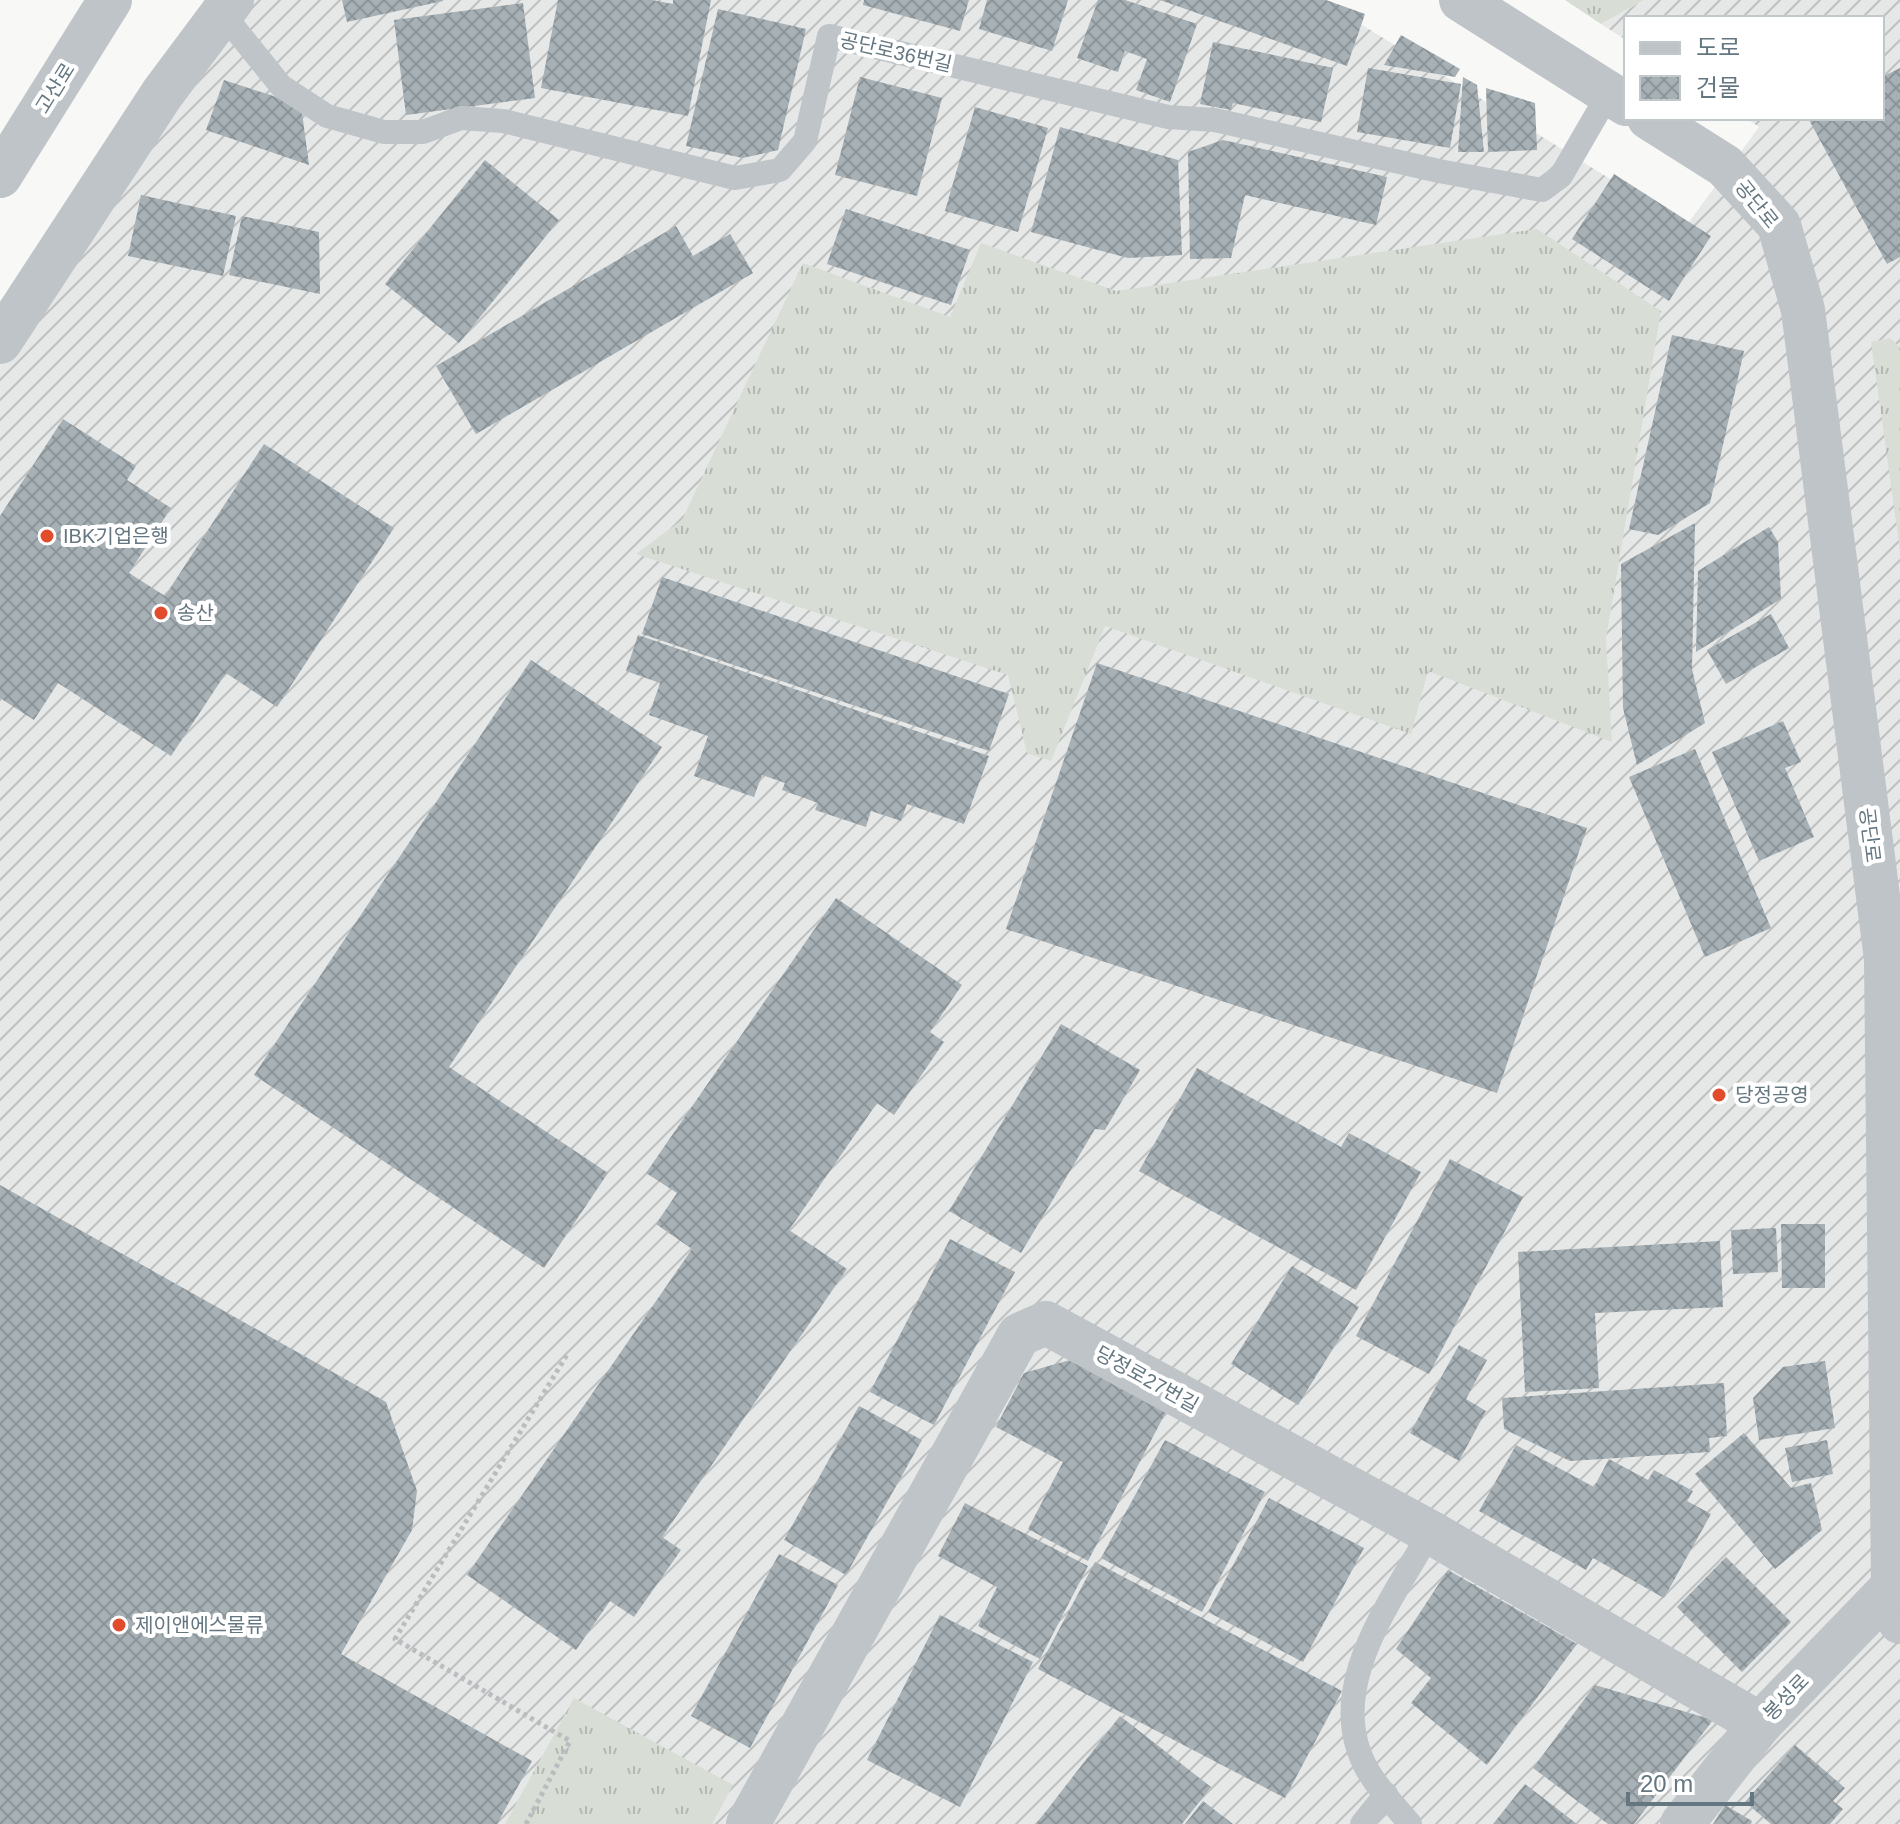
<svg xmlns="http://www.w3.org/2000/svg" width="1900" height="1824" font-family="Helvetica,'Noto Sans KR',sans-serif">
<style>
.industrial{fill:url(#industrial-furrows)}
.grass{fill:url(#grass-tufts)}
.building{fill:url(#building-cross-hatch)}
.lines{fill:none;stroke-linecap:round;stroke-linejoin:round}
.path{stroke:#babdc0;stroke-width:5;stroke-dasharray:4 4;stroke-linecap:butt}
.service{stroke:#bfc4c8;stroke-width:24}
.minor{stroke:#bfc4c8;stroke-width:44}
.tertiary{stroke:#bfc4c8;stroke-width:44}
.poi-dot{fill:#e14c2d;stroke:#fff;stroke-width:3}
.labels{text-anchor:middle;stroke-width:8;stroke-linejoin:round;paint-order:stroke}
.street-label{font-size:20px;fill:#647680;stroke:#fff}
.poi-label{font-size:20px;fill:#647680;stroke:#fff;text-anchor:start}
</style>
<defs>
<pattern id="industrial-furrows" width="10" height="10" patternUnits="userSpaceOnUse" patternTransform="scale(2)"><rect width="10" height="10" fill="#e6e8e7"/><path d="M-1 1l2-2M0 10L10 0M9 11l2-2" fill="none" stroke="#bec1c0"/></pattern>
<pattern id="grass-tufts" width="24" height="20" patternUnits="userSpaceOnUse" patternTransform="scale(2)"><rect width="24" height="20" fill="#d8ddd5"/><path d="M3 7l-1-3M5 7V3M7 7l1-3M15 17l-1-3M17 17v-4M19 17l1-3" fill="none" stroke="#b3b8b2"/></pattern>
<pattern id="building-cross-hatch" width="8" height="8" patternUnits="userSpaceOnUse" patternTransform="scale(2)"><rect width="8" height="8" fill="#a6b0b5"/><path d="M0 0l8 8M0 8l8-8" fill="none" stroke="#8b9498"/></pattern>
</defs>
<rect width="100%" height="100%" fill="#f8f8f6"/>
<polygon class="industrial" points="241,0 1322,0 1686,226 1759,127 1746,118 1882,118 1882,18 1626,18 1626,40 1601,24 1644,0 1900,0 1900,1824 0,1824 0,352"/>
<g class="grass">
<polygon points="1565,0 1644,0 1601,24"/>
<polygon points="1537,229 1661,311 1606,639 1612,742 1428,671 1411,734 1105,626 1051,761 1027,753 1008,675 636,554 682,520 803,263 950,317 981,243 1116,291"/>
<polygon points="1890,338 1900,347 1900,550 1871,342"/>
<polygon points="574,1698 733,1785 712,1824 505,1824"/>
</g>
<g class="building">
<polygon points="342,0 443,0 443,1 347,22"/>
<polygon points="558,0 652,0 673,4 673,0 711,0 688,116 541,88"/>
<polygon points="864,0 969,0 960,31 863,5"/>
<polygon points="987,0 1068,0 1052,51 979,29"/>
<polygon points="1098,0 1125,0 1197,24 1170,102 1136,90 1147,59 1125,51 1118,72 1077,58"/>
<polygon points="1160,0 1326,0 1365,14 1347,66"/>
<polygon points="523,3 535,98 406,115 394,20"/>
<polygon points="718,9 806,29 778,150 743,158 686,146"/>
<polygon points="1401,35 1460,69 1455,77 1384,65"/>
<polygon points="1213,42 1333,68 1321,122 1233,103 1231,110 1200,104"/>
<polygon points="1368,68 1461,84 1450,148 1357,132"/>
<polygon points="1900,68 1900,257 1887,264 1808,118 1882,118 1882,77"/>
<polygon points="860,77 942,98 917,196 835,175"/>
<polygon points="1463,77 1477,85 1484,152 1458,152"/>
<polygon points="224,80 301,105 309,165 206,130"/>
<polygon points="1486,88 1535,103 1537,150 1488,152"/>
<polygon points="975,107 1048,128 1018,232 945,211"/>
<polygon points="1060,127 1178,160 1182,255 1128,258 1031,232"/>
<polygon points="1223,140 1387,177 1376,225 1245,195 1231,258 1190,259 1188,152"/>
<polygon points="485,160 559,220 459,343 385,284"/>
<polygon points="1614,174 1711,236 1669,301 1572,239"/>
<polygon points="141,195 236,216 223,276 128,256"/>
<polygon points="846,209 970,250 951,305 827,264"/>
<polygon points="242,216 319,232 320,294 229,275"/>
<polygon points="676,226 693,256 730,234 753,273 476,434 436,366"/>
<polygon points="1672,335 1744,351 1710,503 1658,535 1629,529"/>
<polygon points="63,419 136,466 127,480 171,508 129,573 165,596 264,444 394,528 277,707 226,673 171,756 58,683 34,720 0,698 0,516"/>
<polygon points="1695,523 1692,669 1705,723 1637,765 1623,708 1621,564"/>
<polygon points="1769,527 1778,542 1781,599 1696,652 1698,571"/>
<polygon points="662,577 1009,694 989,751 642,634"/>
<polygon points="1771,614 1789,648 1726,684 1707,650"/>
<polygon points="638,635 989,756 964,824 907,804 901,821 871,811 866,827 815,810 818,803 782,790 785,783 762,775 754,797 694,776 708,736 649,715 660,683 626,671"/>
<polygon points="531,660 662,747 449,1067 608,1173 544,1268 254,1075"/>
<polygon points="1097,663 1587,828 1497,1093 1006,929"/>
<polygon points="1783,721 1801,762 1785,768 1814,837 1759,861 1712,752"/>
<polygon points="1695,749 1771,928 1705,957 1629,777"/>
<polygon points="836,898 962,985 930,1032 944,1042 894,1115 877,1103 789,1230 847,1269 662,1537 681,1550 634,1617 610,1601 576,1650 467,1575 692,1249 656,1224 677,1193 646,1173"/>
<polygon points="1061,1024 1140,1070 1105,1130 1095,1129 1021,1253 949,1211"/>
<polygon points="1197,1068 1341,1147 1349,1133 1421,1172 1356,1290 1139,1171"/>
<polygon points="1450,1159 1523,1197 1429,1374 1356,1336"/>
<polygon points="0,1185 386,1402 417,1491 412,1530 341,1654 532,1761 497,1824 0,1824"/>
<polygon points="1781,1224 1825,1224 1825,1288 1782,1288"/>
<polygon points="1776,1228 1778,1272 1733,1274 1731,1230"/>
<polygon points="950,1239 1015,1272 934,1425 870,1392"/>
<polygon points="1720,1241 1723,1307 1595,1313 1599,1388 1525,1392 1518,1252"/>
<polygon points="1292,1266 1359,1307 1298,1405 1231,1364"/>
<polygon points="1459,1345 1487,1360 1466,1399 1486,1411 1459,1461 1410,1433"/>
<polygon points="1070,1360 1167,1410 1088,1561 1028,1529 1063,1462 996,1427 1024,1373"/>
<polygon points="1825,1361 1835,1428 1759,1440 1753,1398 1783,1367"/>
<polygon points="1724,1383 1727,1436 1709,1438 1710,1452 1570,1461 1504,1429 1502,1398"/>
<polygon points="859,1406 922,1440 846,1575 784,1540"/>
<polygon points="1744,1433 1791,1488 1811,1483 1822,1530 1775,1569 1695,1474"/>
<polygon points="1165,1440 1265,1492 1202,1612 1101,1558"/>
<polygon points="1827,1440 1833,1474 1792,1482 1785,1448"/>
<polygon points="1516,1445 1594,1487 1609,1459 1648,1480 1654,1470 1693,1491 1687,1501 1711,1514 1664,1598 1593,1558 1586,1570 1479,1511"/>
<polygon points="1269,1498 1364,1548 1303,1662 1208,1612"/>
<polygon points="965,1503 1088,1566 1040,1659 978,1626 997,1587 938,1556"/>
<polygon points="779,1554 838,1585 750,1748 691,1716"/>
<polygon points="1726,1557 1791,1622 1742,1672 1677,1607"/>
<polygon points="1095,1562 1342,1691 1285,1798 1038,1669"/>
<polygon points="1448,1570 1577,1644 1487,1765 1411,1703 1431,1678 1396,1649"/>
<polygon points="940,1615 1033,1662 960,1807 867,1760"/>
<polygon points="1595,1685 1713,1720 1634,1824 1608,1824 1533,1768"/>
<polygon points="1120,1716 1211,1787 1182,1824 1036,1824"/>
<polygon points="1795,1745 1845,1788 1833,1801 1843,1809 1830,1824 1771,1824 1745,1802"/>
<polygon points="1525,1784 1577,1824 1493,1824"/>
<polygon points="1203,1801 1233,1824 1185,1824"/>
<polygon points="1725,1805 1752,1821 1751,1824 1713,1824"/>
</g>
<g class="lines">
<polyline class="path" points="526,1824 570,1741 395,1639 568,1353"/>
<g class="service">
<polyline points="223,14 281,86 327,116 384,132 423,132 461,118 503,121 735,178 780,170 805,141 829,36 1168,117 1215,120 1439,171 1542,190 1561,176 1609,93"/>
<polyline points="1362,1824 1386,1794"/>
<path d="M1410 1824C1396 1807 1379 1790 1368 1771 1321 1690 1392 1601 1430 1532"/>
</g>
<g class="minor">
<polyline points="0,342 162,94 232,0"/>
<polyline points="748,1824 1019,1335 1046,1323 1430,1532 1760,1724"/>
</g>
<g class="tertiary">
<polyline points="1461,0 1626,104"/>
<polyline points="1649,118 1725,166 1779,225 1803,310 1886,959 1893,1585 1900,1622"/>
<polyline points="0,176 110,0"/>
<polyline points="1682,1824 1760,1724 1900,1579"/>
</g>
</g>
<g class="poi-dot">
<circle cx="47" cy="536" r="8"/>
<circle cx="161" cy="613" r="8"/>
<circle cx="1719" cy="1095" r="8"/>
<circle cx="119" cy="1625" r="8"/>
</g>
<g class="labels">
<g class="street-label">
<text transform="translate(896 52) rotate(13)" y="7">공단로36번길</text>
<text transform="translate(55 88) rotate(-58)" y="7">고산로</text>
<text transform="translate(1757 204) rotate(51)" y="7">공단로</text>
<text transform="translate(1870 835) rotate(83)" y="7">공단로</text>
<text transform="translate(1147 1379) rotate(29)" y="7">당정로27번길</text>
<text transform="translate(1786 1697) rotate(-46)" y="7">봉성로</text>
</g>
<g class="poi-label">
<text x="63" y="543">IBK기업은행</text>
<text x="177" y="620">송산</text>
<text x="1735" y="1102">당정공영</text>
<text x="135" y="1632">제이앤에스물류</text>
</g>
</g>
<rect x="1624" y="16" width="260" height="104" fill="#ffffff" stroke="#c1c8cc" stroke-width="2"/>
<rect x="1640" y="42" width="40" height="12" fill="#bfc4c8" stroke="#c1c8cc" stroke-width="2"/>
<text x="1696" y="56" font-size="24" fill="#647680">도로</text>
<rect x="1640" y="76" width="40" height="24" fill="url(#building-cross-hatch)" stroke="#c1c8cc" stroke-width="2"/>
<text x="1696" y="96" font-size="24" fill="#647680">건물</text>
<path d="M1628 1792v12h124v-12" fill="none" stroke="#647680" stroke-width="4"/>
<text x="1640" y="1792" font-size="24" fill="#647680" stroke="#ffffff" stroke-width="6" paint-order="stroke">20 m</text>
</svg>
